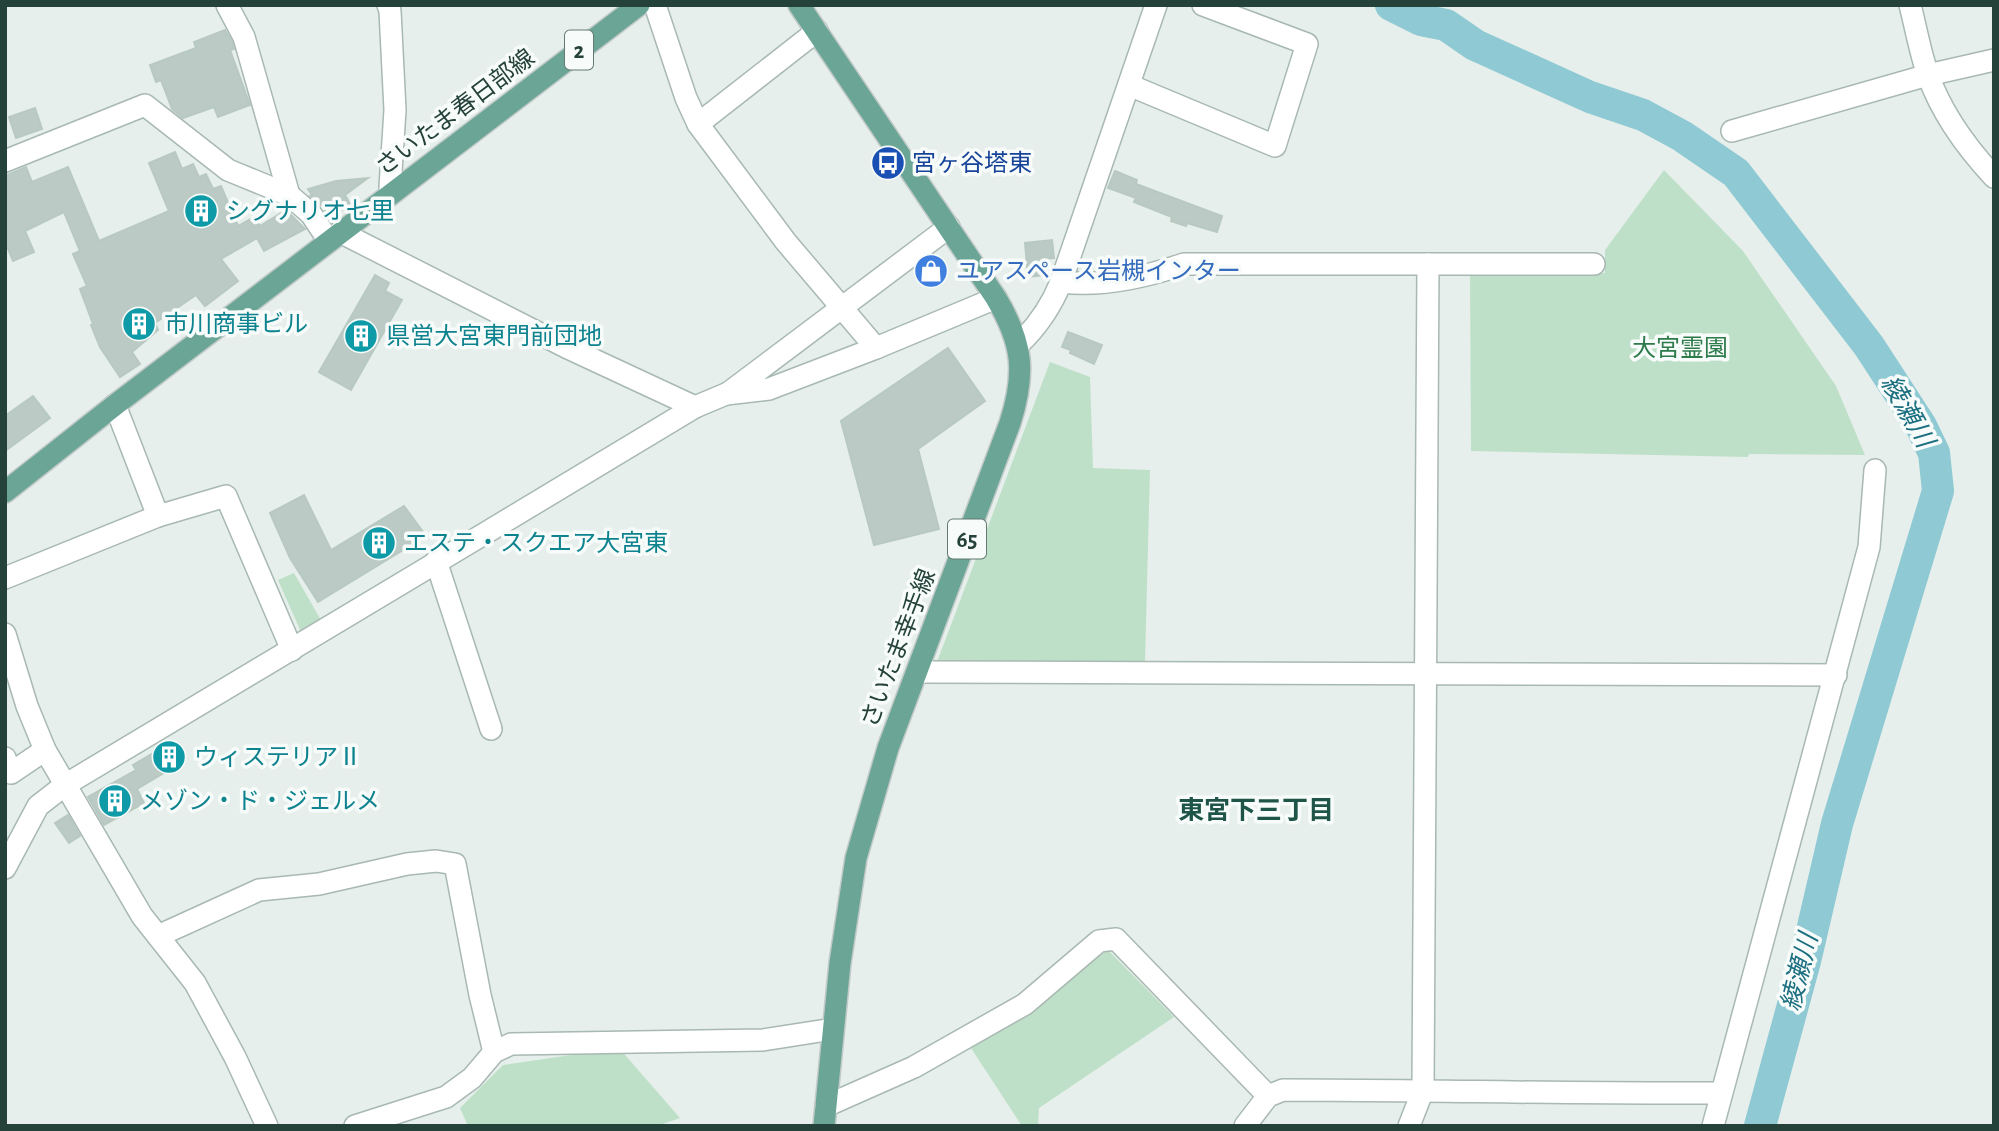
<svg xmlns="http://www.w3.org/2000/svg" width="1999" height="1131" font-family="'Alegreya Sans','Noto Sans JP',sans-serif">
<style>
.green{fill:#bfe0c8}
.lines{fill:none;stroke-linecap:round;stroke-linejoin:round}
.river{stroke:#8ec9d4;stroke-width:32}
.building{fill:#bbcac4;stroke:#b8c9c2;stroke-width:2}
.minor-casing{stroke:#a8b8b2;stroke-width:24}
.major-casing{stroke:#c2cac8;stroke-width:24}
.minor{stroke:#fff;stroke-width:21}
.major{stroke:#6aa596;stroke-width:21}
.labels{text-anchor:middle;stroke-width:7;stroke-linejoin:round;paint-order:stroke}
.shield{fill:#f7fbf9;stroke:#637a73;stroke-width:2}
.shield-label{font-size:23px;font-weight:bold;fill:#24423a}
.street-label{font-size:24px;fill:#24423a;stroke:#f7fbf9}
.transit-label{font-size:24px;fill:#164399;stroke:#f7fbf9;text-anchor:start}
.culture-label{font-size:24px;fill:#0d838f;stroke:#f7fbf9;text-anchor:start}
.shop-label{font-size:24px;fill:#366cbe;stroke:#f7fbf9;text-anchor:start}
.park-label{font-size:24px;fill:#2d7a4b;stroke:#f7fbf9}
.water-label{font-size:26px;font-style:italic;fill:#1c6f80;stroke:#f7fbf9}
.neighbourhood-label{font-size:26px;font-weight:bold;fill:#1f5548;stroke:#f7fbf9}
</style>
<rect width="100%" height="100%" fill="#e6efeb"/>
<g class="green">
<polygon points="1664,170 1743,251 1836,386 1865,455 1749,454 1748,457 1471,451 1470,274 1605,273 1605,250"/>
<polygon points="1050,362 1090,377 1093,468 1150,470 1145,662 937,662"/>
<polygon points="294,573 322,622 301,632 278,580"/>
<polygon points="1108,950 1174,1017 1039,1108 1038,1126 1022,1126 971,1048"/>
<polygon points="619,1048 680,1118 657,1126 468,1126 460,1108 503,1065"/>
</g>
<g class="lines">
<polyline class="river" points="1391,5 1421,20 1446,25 1475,45 1590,97 1643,115 1682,136 1736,173 1869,346 1921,426 1934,453 1938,491 1837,824 1805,961 1760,1126"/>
</g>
<g class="building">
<polygon points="225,30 232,42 234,49 230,50 250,105 218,117 214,107 183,118 172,109 161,80 156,82 150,65 196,48 194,42"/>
<polygon points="35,108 42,129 16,138 9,117"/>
<polygon points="175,152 182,169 193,164 199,177 206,174 213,189 221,186 238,226 254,217 260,226 286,210 305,229 264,251 257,238 221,259 238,281 205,306 196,295 155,323 158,330 132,352 140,364 120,377 100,347 91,325 93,324 80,289 87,286 73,254 80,251 64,212 25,231 34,252 13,261 5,241 5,176 26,167 32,182 68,167 99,241 169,211 149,163"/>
<polygon points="1115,171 1137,180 1136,184 1222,216 1217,232 1187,223 1186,226 1171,221 1172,217 1134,202 1136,198 1108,188"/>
<polygon points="368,178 345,195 350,204 330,218 322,206 310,196 312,195 308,189 336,181"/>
<polygon points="1052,240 1054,258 1043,259 1045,275 1028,277 1025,243"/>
<polygon points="375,275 389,283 385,291 402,300 351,390 319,372"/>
<polygon points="1068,332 1102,345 1094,364 1070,353 1071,350 1062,347"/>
<polygon points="948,348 985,401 918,449 939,529 874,545 841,421"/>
<polygon points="33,396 50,418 5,451 5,416"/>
<polygon points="304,495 331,550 404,506 426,536 318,602 290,558 270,513"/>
<polygon points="172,742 184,761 137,789 144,803 104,825 88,797 136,770 133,765"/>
<polygon points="68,815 80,836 69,843 55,823"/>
</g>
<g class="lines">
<g class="minor-casing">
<g id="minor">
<polyline points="227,5 244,37 289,195"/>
<polyline points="388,5 390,11 395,110 390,187 395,191"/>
<polyline points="655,5 686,98 698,124 786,242 876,348"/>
<path d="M1910 5C1916 28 1920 52 1928 75 1942 114 1966 147 1994 177"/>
<polyline points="1129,85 1275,146 1307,44 1203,5"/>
<polyline points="698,124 817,31"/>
<polyline points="1732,131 1928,75 1994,60"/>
<polyline points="5,161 145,105 228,170 289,195 311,214 329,241"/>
<polyline points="340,232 566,347 695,407"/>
<path d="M1061 282C1102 287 1146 277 1184 264H1594"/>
<path d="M1018 345C1038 326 1051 307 1061 282L1156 5"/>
<polyline points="727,394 949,227"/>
<polyline points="115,405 158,516"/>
<polyline points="436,561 491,729"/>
<polyline points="5,578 158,516 226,496 292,650"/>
<polyline points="5,634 27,706 45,750 142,916 195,983 235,1057 267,1126"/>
<polyline points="917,672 1836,675"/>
<polyline points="5,758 11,773 45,750"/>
<path d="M5 868 38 806 65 785C276 660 485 533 695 407L726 394 769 389 876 348 996 298"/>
<polyline points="158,936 259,890 319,884 407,864 436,861 455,864 480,995 494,1052"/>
<polyline points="826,1106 914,1067 1025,1004 1099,941 1116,939 1268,1096"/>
<polyline points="355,1126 446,1097 472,1078 494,1052 511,1044 763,1040 833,1029"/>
<path d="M1245 1126 1268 1096 1283 1090C1429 1090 1575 1094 1721 1093"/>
<polyline points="1409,1126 1423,1090 1428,264"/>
<polyline points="1713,1126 1869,547 1875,470"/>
</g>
</g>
<g class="major-casing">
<g id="major">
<path d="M799 5 996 298C1023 343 1026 373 1010 423L888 748 856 858 840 963 824 1126"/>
<polyline points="5,492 115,405 639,5"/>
</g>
</g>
<use href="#minor" class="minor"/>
<use href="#major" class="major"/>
</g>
<defs>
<g id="bus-disc" transform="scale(1.75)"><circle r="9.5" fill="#1a4fb4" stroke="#f7fbf9"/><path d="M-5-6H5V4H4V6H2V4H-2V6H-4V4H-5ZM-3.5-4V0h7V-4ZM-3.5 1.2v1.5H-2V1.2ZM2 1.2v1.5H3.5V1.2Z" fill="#fff"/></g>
<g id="building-disc" transform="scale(1.75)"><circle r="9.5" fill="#0f9aa8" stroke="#f7fbf9"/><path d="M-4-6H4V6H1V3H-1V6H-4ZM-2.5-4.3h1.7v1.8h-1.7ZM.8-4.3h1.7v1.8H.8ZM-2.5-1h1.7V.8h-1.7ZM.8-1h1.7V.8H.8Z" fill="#fff"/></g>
<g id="shop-disc" transform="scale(1.75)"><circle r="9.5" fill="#3f7fe0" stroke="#f7fbf9"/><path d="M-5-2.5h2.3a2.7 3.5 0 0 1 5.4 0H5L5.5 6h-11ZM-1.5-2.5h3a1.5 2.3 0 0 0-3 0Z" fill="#fff"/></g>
</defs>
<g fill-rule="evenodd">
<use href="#bus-disc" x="888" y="163"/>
<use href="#building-disc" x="201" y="211"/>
<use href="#shop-disc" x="931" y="271"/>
<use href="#building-disc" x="139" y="324"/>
<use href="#building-disc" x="361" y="336"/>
<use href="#building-disc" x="379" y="543"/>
<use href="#building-disc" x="169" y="757"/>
<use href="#building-disc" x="115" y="801"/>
</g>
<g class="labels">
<g class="shield">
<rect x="565" y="30.5" width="28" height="39" rx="5"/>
<rect x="948" y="519.5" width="38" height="39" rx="5"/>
</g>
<g class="shield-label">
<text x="579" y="58">2</text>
<text x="967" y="547">65</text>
</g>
<g class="street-label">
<text transform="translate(455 112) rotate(-37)" y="8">さいたま春日部線</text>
<text transform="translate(898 648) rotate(-69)" y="8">さいたま幸手線</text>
</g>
<g class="transit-label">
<text x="912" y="171">宮ヶ谷塔東</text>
</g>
<g class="culture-label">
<text x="226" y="219">シグナリオ七里</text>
<text x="164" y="332">市川商事ビル</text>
<text x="386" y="344">県営大宮東門前団地</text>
<text x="404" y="551">エステ・スクエア大宮東</text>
<text x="194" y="765">ウィステリアⅡ</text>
<text x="140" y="809">メゾン・ド・ジェルメ</text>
</g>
<g class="shop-label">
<text x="956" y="279">ユアスペース岩槻インター</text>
</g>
<g class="park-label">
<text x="1680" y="356">大宮霊園</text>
</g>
<g class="water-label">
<text transform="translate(1908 411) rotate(60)" y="9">綾瀬川</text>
<text transform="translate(1799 972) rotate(-76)" y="9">綾瀬川</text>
</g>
<g class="neighbourhood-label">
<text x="1256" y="819">東宮下三丁目</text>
</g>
</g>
<rect width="1999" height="1131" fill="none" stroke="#24423a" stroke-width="14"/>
</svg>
